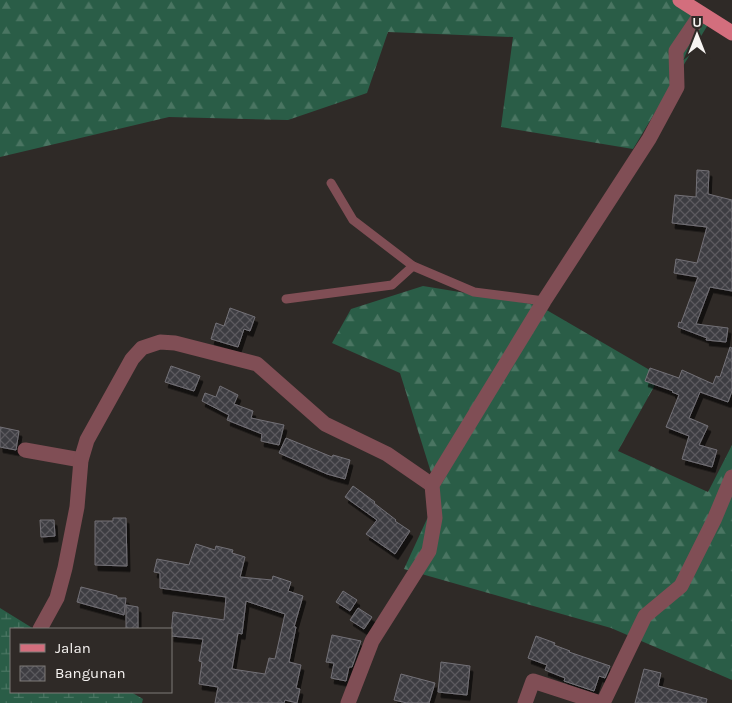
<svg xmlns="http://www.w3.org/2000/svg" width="732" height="703" font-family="Karla,sans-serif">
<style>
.forest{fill:url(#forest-firs)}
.wetland{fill:url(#wetland-marsh)}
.building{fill:url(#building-cross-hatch);stroke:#737177;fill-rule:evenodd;filter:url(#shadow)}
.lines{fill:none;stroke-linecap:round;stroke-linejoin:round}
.lane{stroke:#804e55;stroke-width:9}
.street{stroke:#804e55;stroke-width:15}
.primary{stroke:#d36e7d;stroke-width:15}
</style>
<defs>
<pattern id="forest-firs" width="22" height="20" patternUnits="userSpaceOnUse" patternTransform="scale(1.25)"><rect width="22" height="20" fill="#2a5d47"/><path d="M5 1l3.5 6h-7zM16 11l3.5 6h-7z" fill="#4a7562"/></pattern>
<pattern id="wetland-marsh" width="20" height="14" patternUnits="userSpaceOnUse" patternTransform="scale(1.25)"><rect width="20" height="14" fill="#2a5d47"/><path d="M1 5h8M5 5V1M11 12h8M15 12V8" fill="none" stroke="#4a7562"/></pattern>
<pattern id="building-cross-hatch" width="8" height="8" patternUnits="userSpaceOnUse" patternTransform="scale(1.25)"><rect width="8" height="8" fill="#3e3d42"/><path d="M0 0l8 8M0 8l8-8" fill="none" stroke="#5b5a5e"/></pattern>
<filter id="shadow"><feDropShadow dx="3" dy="5.5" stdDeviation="0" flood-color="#0009"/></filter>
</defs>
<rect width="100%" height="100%" fill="#2f2a27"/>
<g class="forest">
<polygon points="0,0 682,0 712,18 633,149 501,127 513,37 388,32 367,93 288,120 169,117 0,157"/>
<polygon points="423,286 538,305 660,376 618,451 708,492 732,445 732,680 611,628 404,569 438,495 400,373 332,343 351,309"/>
</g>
<polygon class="wetland" points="0,608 34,629 11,629 11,692 131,692 143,699 142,703 0,703"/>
<g class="building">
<polygon points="697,170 709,171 708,194 732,200 732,291 710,287 696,324 728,328 726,342 706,340 707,338 678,327 679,322 681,323 698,277 674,273 676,259 697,263 707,227 672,223 675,195 696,197"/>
<polygon points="230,308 255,317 250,331 244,329 238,347 211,339 216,323 224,326"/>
<polygon points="730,347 732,348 732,391 728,402 700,392 689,418 708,426 699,445 717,450 712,467 682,459 689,436 666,427 679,395 672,392 673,391 645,381 650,368 679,378 682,370 713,384 716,376 720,377"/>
<polygon points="171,366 200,376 194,391 165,382"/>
<polygon points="220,386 238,395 234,404 253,411 251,418 284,425 279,445 261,441 262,434 227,420 229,415 202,401 205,393 216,397"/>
<polygon points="0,427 19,431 16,450 0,447"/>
<polygon points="286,438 332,457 333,455 350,460 345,479 327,474 279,453"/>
<polygon points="353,486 375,502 374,503 396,520 395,521 410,531 395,554 366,534 377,520 345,497"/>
<polygon points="113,518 126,518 127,566 95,565 95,521 113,521"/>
<polygon points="40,520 54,520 55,536 41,537"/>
<path d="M196 544 215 550 216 546 233 550 232 553 245 557 240 577 272 580 273 576 291 582 288 591 303 596 294 627H296L289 662 301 665 296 688 300 689 297 703 285 700 284 703H215L218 687 199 684 202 662 199 661 203 639 171 636 173 612 224 620 226 597 160 588V573L154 572 157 559 189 565ZM246 601 285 614 275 659 269 658 265 674 232 669 238 633 242 634Z"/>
<polygon points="81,587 117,596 117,598 126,598 124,615 77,602"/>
<polygon points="343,591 357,600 350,611 336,602"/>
<polygon points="126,605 138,607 138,629 126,629"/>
<polygon points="358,608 372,617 364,629 350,620"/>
<polygon points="332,635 361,641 352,667 349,667 346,681 331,678 334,663 326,662"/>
<polygon points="536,636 555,643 554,645 570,651 569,652 610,666 605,678 599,676 594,691 564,681 565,678 545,670 547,665 528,658"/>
<polygon points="441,662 470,666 467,695 438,692"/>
<polygon points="644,669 661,673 658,686 707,699 706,703 635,703"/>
<polygon points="401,674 435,683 429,703 407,703 394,700"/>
</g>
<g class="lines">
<g class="lane">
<polyline points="331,183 353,220 413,266 474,292 544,301"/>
<polyline points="286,299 392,285 413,266"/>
</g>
<g class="street">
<polyline points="25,450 81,460"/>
<polyline points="40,629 57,598 65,568 77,507 81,460 87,440 132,359 142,348 160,342 175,343 257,364 325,424 387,454 432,485"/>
<polyline points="348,703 372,641 429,551 435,518 432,485 544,301 649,139 677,87 676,51 701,14"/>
<polyline points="525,703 533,681 600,703"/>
<polyline points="603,703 645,616 681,586 714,520 732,477"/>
</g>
<polyline class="primary" points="680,0 732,33"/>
</g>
<rect x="10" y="628" width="162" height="65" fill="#2f2a27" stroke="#7f7b78"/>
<rect x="20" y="644" width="25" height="8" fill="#d36e7d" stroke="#7f7b78"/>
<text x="55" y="653" font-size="15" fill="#f7f4f2">Jalan</text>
<rect x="20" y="666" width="25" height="15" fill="url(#building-cross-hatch)" stroke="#7f7b78"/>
<text x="55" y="678" font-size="15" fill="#f7f4f2">Bangunan</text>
<g transform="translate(697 35)" stroke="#2f2a27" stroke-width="4" paint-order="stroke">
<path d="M0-4L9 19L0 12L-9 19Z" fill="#f7f4f2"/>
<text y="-8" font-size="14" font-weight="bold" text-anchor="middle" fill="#f7f4f2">U</text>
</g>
</svg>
